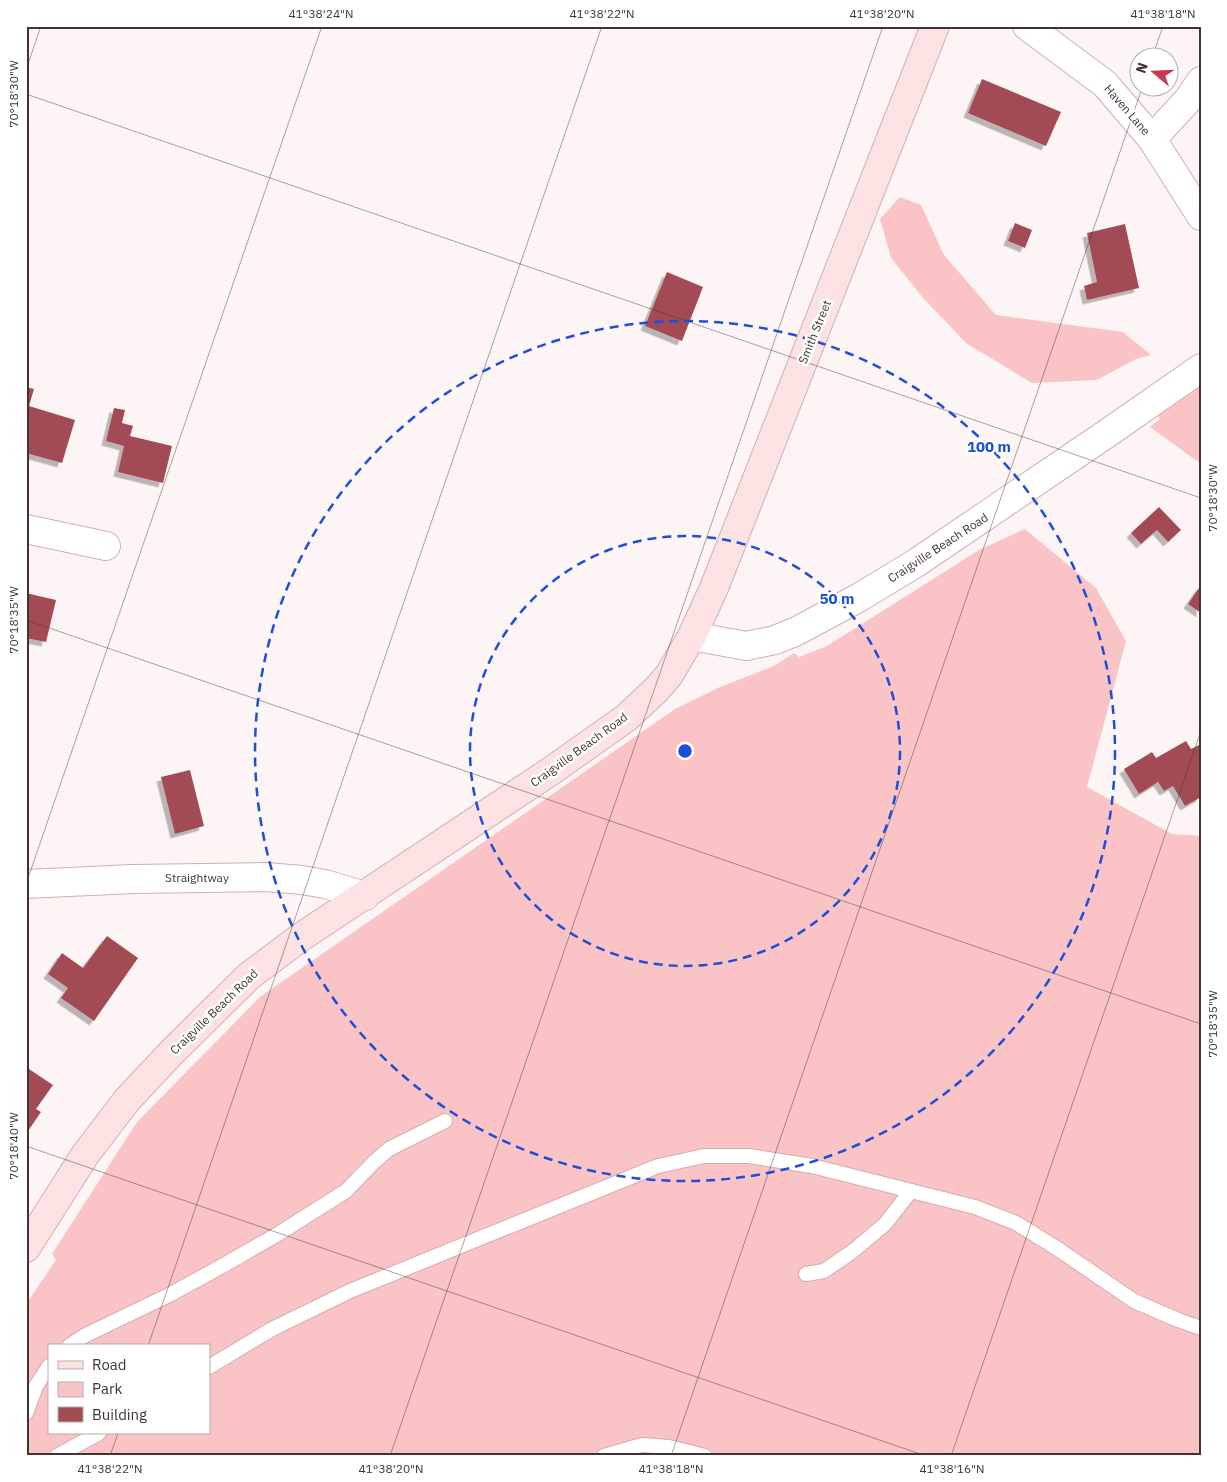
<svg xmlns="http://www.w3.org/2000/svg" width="1227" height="1482" font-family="'IBM Plex Sans',sans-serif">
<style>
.green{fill:#fac3c5;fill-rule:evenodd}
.building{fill:#a24c54;filter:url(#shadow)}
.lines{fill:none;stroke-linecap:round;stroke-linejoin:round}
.service-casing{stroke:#d3aeb0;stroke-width:16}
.minor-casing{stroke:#d3aeb0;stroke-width:30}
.tertiary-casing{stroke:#d3aeb0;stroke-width:30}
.secondary-casing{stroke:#d3aeb0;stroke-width:30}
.service{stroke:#fff;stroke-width:14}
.minor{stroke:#fff;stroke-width:28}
.tertiary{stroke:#fff;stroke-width:28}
.secondary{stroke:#fde2e4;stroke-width:28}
.ticks{fill:none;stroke:#413333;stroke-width:1;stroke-opacity:0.45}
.ring{fill:none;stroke:#1d4ed8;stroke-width:2.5;stroke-dasharray:9 6}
.labels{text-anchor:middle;stroke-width:5;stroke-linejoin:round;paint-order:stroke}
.street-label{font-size:12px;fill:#413333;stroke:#fff}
.centre{fill:#1d4ed8;stroke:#fff;stroke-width:2.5}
.ring-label{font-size:15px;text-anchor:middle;font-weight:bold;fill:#1d4ed8;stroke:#fff;stroke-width:5;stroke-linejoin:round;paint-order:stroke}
.neatline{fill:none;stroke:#413333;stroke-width:2}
.ticks-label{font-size:12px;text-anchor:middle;fill:#413333}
</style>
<defs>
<filter id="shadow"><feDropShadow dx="-4.5" dy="4.5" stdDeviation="0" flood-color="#0004"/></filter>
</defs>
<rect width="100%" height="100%" fill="#fdf5f5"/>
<g class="green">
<polygon points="900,197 921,205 944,255 996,315 1123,332 1151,355 1136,359 1097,380 1032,383 966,343 924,299 891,258 880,219"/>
<polygon points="1201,381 1201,464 1150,427 1160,419 1158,416 1169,396"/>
<path d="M1025 529 1096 588 1126 641 1087 787 1172 834 1201 836V1456H26V1304L56 1260 52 1254 137 1122 260 997 675 709 720 687 774 666 794 653 799 657 827 646 979 550ZM49 1346H209V1433H49Z"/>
</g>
<g class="building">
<polygon points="982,79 1061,112 1046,146 968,113"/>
<polygon points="1015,223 1032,230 1025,248 1008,241"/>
<polygon points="1125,224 1139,288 1087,300 1084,286 1097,282 1087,233"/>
<polygon points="667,272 703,287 682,341 645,326"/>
<polygon points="26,387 34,389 29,406 75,420 62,463 26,453"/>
<polygon points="114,408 125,410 122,423 133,426 130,436 172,446 163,483 118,472 124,446 106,441"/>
<polygon points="1159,507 1181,530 1168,542 1157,530 1141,544 1131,533"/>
<polygon points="1201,585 1201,613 1188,604"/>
<polygon points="26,593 56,600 46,642 26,638"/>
<polygon points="1186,741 1191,749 1201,744 1201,797 1185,806 1173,786 1164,791 1158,782 1139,794 1124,769 1152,752 1156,758"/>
<polygon points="190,770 204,826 175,834 161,777"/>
<polygon points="107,936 138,958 94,1021 61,998 68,988 48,974 62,953 83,968"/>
<polygon points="26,1067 53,1085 36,1109 41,1112 26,1134"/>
</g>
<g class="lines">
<g class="service-casing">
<g id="service">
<polyline points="806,1274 824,1271 853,1251 885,1224 911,1191"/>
<polyline points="69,1346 84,1336 169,1295 224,1265 278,1234 346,1191 374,1162 389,1149 445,1121"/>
<polyline points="209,1367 272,1329 350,1291 658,1166 704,1156 749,1156 812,1166 975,1207 1016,1223 1058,1249 1134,1301 1178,1320 1201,1328"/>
<polyline points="26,1413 36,1386 49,1366"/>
<polyline points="57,1456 99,1433"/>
<polyline points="604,1456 642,1445 669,1447 705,1456"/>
</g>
</g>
<g class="minor-casing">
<g id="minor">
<polyline points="1027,26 1105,84 1152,139 1201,216"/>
<polyline points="1152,139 1187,101 1201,81"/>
<polyline points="26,529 106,546"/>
<polyline points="692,636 746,646 775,640 797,631 860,597 916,563 1112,430 1201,368"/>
</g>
</g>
<g class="tertiary-casing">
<polyline id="tertiary" points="26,884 133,879 266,877 302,880 325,884 365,896"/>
</g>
<g class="secondary-casing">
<polyline id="secondary" points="26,1248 85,1155 127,1100 172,1052 249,976 301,937 551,771 626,718 657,689 669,675 692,636 714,588 935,26"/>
</g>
<use href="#service" class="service"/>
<use href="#minor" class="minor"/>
<use href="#tertiary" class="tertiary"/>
<use href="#secondary" class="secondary"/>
</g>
<path class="ticks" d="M1152 58 1163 26M26 70 41 26M26 94 1201 498M26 620 1201 1024M26 884 322 26M26 1146 926 1456M148 1346 602 26M110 1456 118 1433M390 1456 883 26M671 1456 1142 88M951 1456 1201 731"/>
<g class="ring">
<circle cx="685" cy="751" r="215"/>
<circle cx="685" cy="751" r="430"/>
</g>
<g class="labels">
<g class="street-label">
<text transform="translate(1127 110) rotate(49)" y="4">Haven Lane</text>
<text transform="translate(815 332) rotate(-68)" y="4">Smith Street</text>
<text transform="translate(938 548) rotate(-33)" y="4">Craigville Beach Road</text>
<text transform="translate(579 750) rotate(-36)" y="4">Craigville Beach Road</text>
<text x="197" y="882">Straightway</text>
<text transform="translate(214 1012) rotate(-44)" y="4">Craigville Beach Road</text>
</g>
</g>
<circle cx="685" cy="751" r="8" class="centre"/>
<g class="ring-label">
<text x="989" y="452">100 m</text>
<text x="837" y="604">50 m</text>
</g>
<rect width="1227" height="1482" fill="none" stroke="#ffffff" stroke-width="55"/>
<rect x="48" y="1344" width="162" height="90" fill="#ffffff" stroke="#b3adad"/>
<rect x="58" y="1361" width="25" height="8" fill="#fde2e4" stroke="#b3adad"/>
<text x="92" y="1370" font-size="15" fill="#413333">Road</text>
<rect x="58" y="1382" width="25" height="15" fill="#fac3c5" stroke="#b3adad"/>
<text x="92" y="1394" font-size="15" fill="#413333">Park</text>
<rect x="58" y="1407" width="25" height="15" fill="#a24c54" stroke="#b3adad"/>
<text x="92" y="1420" font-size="15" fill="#413333">Building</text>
<g transform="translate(1154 72) rotate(289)"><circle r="24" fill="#ffffff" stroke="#b3adad"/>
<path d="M0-4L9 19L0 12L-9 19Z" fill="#ca3952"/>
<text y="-8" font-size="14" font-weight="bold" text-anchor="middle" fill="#413333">N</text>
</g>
<rect x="28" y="28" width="1172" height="1426" class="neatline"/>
<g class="ticks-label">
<text x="321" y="18">41°38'24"N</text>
<text x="602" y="18">41°38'22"N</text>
<text x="882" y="18">41°38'20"N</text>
<text x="1163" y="18">41°38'18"N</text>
<text transform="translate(14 94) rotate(-90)" y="4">70°18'30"W</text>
<text transform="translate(1213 498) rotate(-90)" y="4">70°18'30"W</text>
<text transform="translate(14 620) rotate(-90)" y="4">70°18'35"W</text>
<text transform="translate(1213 1024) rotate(-90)" y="4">70°18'35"W</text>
<text transform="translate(14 1146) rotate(-90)" y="4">70°18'40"W</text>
<text x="110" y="1473">41°38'22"N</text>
<text x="391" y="1473">41°38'20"N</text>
<text x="671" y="1473">41°38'18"N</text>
<text x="952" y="1473">41°38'16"N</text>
</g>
</svg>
